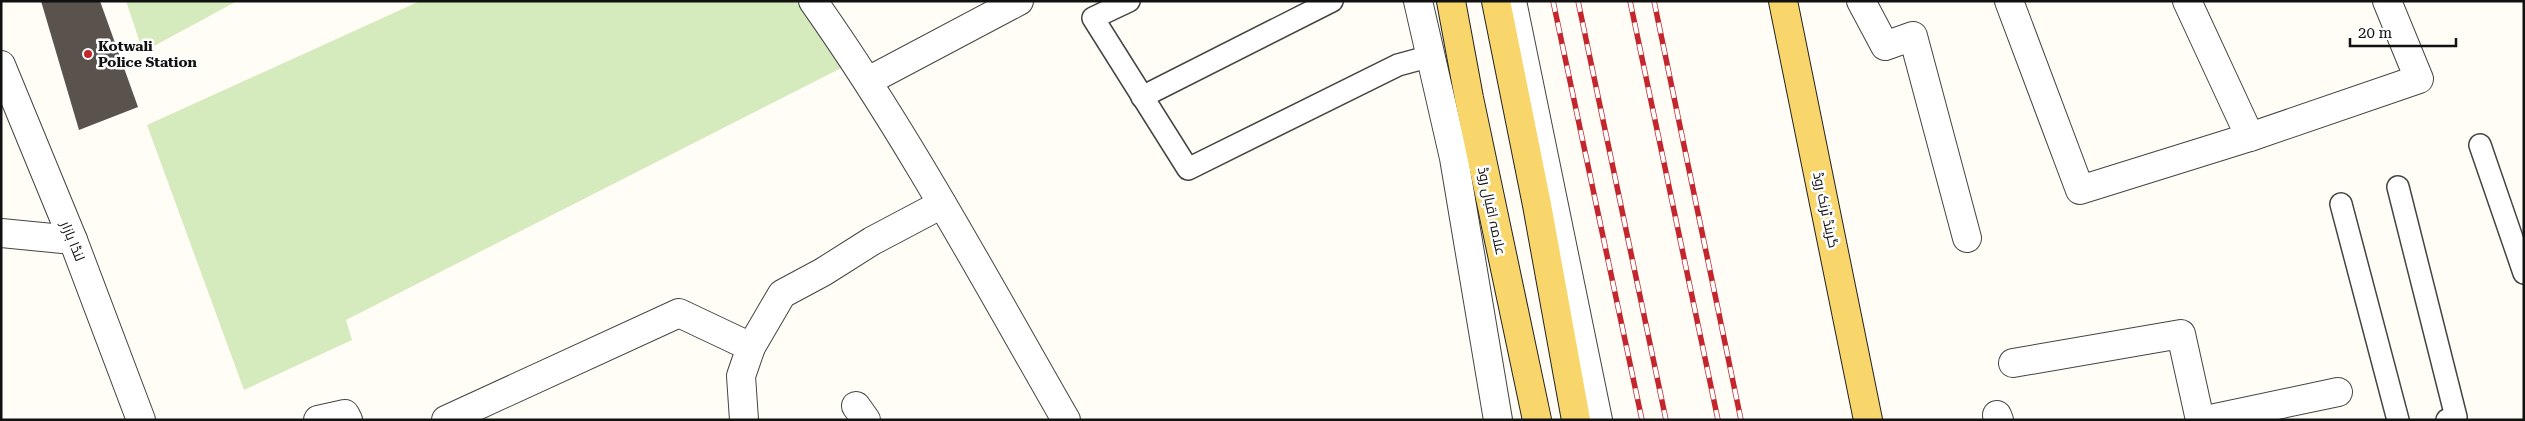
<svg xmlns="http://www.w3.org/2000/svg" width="2525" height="421" font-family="'Roboto Serif',Cairo,serif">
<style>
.green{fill:#d5ebbd}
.building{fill:#5a524d}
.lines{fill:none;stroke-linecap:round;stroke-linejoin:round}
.service-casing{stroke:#444;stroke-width:24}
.minor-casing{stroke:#444;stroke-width:30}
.tertiary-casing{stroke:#444;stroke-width:30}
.primary-casing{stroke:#222;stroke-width:30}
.service{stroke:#fff;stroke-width:21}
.minor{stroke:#fff;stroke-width:28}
.tertiary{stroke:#fff;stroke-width:28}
.primary{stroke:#f9d66b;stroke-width:28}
.rail-casing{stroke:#c4262e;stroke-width:5.5}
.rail{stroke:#fff;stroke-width:4;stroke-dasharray:11;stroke-linecap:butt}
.poi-dot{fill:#c4262e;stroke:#fff;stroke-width:2}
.labels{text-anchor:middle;stroke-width:5;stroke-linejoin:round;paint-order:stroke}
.poi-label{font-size:14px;font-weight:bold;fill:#111;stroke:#fff;text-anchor:start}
.street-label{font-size:14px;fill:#111;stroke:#fff}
</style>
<rect width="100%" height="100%" fill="#fffdf5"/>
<g class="green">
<polygon points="126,1 237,1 143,52"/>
<polygon points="420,1 813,1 855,61 346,320 352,340 244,390 147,125"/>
</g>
<polygon class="building" points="41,1 100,1 138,107 79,130"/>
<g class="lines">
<g class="service-casing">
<g id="service">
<polyline points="1129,1 1093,18 1188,169 1398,65 1431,56"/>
<polyline points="1142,97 1332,1"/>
<polyline points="2480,145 2524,273"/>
<polyline points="2398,187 2456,417 2447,420"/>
<polyline points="2341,204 2398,420"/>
</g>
</g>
<g class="minor-casing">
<g id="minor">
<path d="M813 1C907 134 985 279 1066 420"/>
<polyline points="1418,1 1454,158 1498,420"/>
<polyline points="1512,1 1598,420"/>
<polyline points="1861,1 1885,46 1913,36 1967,238"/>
<polyline points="2009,1 2080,190 2250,137 2419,79 2387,1"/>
<polyline points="2187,1 2250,137"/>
<polyline points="868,81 1019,1"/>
<polyline points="1,233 73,240"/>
<polyline points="2013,363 2181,334 2200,420"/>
<polyline points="856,406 866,420"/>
<polyline points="1997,415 1999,420"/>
<polyline points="318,420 345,414 348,420"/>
<polyline points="446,420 679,313 751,347"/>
<polyline points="744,420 741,376 751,347 782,294 823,272 872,241 942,204"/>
<polyline points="2206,420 2338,392"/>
</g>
</g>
<g class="tertiary-casing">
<polyline id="tertiary" points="1,65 73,240 141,420"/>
</g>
<g class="primary-casing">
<g id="primary">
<polyline points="1451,1 1469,98 1537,420"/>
<polyline points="1496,1 1537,205 1576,420"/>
<polyline points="1783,1 1868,420"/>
</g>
</g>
<use href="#service" class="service"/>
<use href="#minor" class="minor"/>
<use href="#tertiary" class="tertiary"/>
<use href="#primary" class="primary"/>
<g class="rail-casing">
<g id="rail">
<polyline points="1553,1 1642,420"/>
<polyline points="1578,1 1666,420"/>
<polyline points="1630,1 1718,420"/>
<polyline points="1654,1 1741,420"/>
</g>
</g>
<use href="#rail" class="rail"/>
</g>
<circle class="poi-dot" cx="88" cy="54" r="5"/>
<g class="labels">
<g class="poi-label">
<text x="98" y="51">Kotwali<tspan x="98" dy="16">Police Station</tspan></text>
</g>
<g class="street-label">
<text transform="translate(1826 210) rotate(78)" y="5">گرینڈ ٹرنک روڈ</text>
<text transform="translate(1492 211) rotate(78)" y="5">علامہ اقبال روڈ</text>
<text transform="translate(73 241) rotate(68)" y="5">لنڈا بازار</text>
</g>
</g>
<rect width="2525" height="421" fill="none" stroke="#111111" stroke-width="5"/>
<path d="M2350 38v8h106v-8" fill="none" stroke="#111111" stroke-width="2.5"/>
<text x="2358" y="38" font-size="15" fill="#111111" stroke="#ffffff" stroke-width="4" paint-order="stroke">20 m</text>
</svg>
